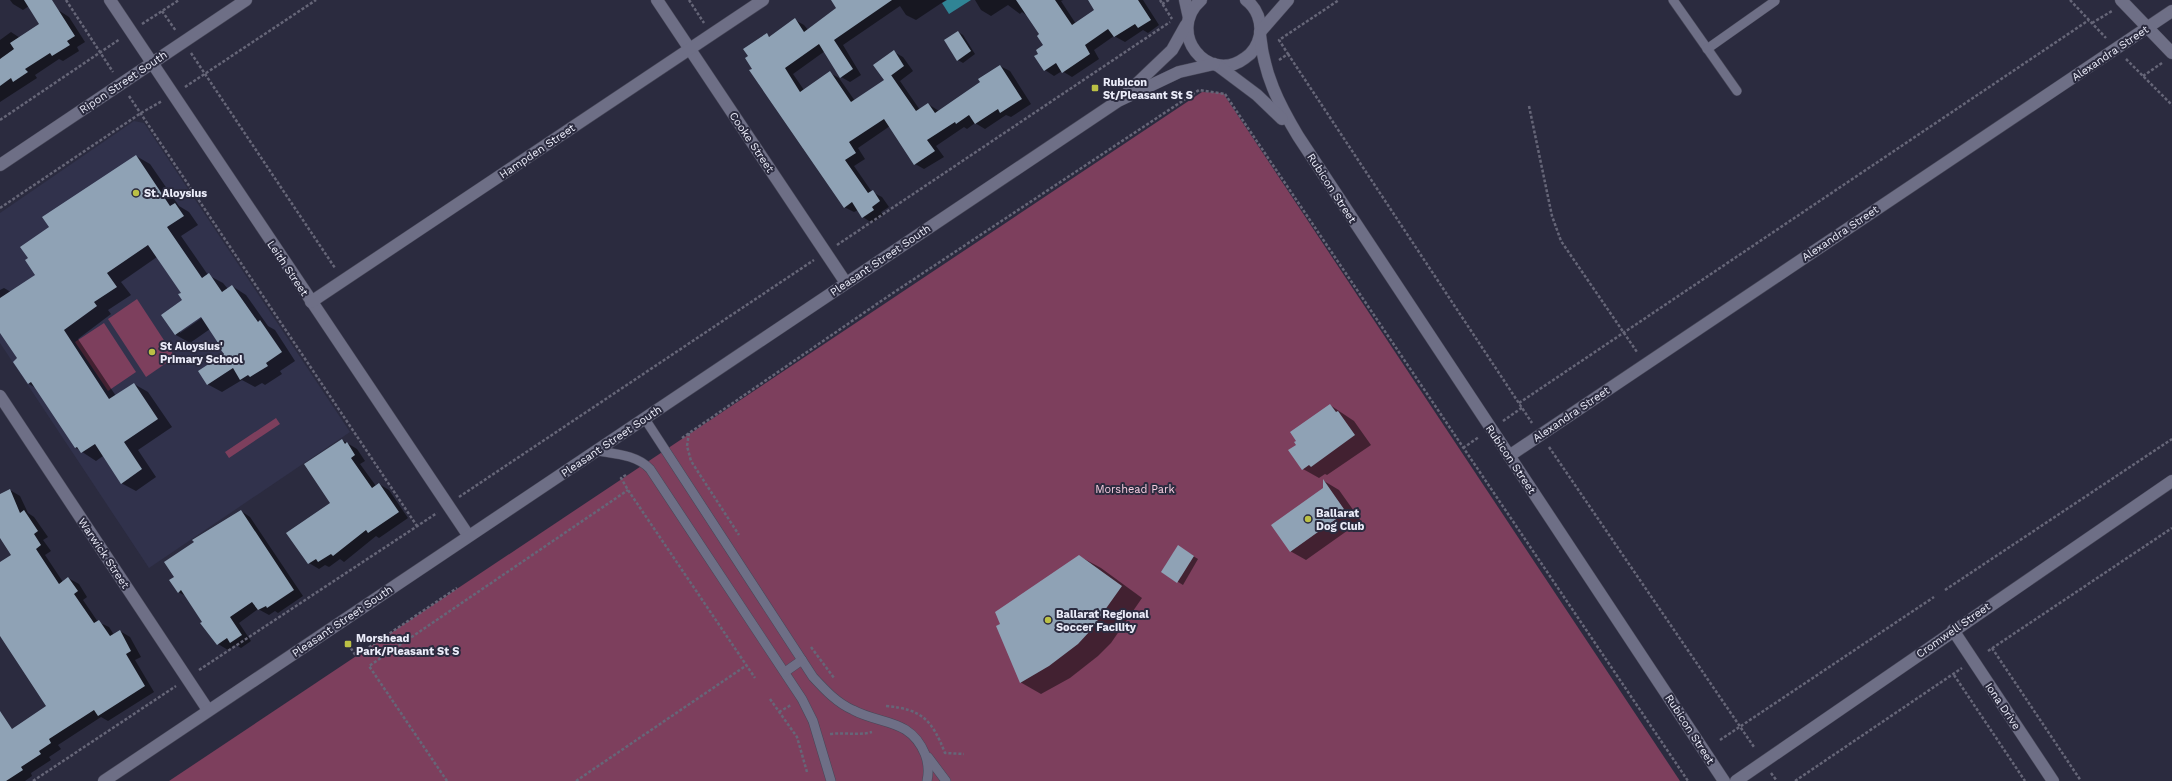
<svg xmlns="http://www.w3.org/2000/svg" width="2172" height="781" font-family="'Work Sans',sans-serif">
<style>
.built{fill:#31324c}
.green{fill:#7d3f5d}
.water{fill:#308495}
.shadow{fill:#0007;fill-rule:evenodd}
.building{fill:#8fa2b5}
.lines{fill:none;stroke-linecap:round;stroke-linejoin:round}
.lane-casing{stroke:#474758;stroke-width:10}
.street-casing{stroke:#474758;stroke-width:13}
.secondary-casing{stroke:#474758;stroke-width:13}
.path{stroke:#666678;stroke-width:2.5;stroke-dasharray:3 2;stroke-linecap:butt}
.lane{stroke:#6e6f86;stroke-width:9}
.street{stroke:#6e6f86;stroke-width:12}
.secondary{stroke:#6e6f86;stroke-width:12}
.poi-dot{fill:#bbc045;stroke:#2b2b3f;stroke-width:1.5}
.labels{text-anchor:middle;stroke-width:4;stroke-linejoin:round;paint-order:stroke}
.street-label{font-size:11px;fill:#ebecf9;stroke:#2b2b3f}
.poi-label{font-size:11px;font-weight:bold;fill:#ebecf9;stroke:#2b2b3f;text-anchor:start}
.park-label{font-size:11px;fill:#f7cddf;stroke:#2b2b3f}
</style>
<rect width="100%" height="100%" fill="#2b2b3f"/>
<polygon class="built" points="134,121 144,123 350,432 149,568 0,343 0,213"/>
<g class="green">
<polygon points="1202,92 1223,93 1680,781 169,781"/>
<polygon points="137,299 175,357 146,377 108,319"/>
<polygon points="104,323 136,372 108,391 75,342"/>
<polygon points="276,418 280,424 229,458 225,452"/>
</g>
<polygon class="water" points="947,0 971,0 949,14 942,3"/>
<g class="shadow">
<polygon points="10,0 51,0 58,10 69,17 85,42 77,47 79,51 63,61 59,59 35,75 37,78 0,102 0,40 11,32 20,38 40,24 29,6 23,10 13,4"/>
<polygon points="836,0 946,0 916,20 906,15 900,6 843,45 861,75 850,82 841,77 825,51 793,74 804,90 830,73 839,78 855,101 885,80 894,52 903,57 913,71 900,81 920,110 928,104 939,111 982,82 1000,66 1010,71 1031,104 1011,117 1006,115 985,129 975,123 967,129 964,127 936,146 944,157 924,169 915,164 890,126 858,148 865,159 854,166 872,192 882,197 889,207 881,212 883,215 872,223 863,217 858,210 854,212 844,207 753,69 749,56 767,35 771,37 795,20 804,25 808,30 838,9"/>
<polygon points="975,0 1063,0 1061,1 1076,24 1096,10 1089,0 1143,0 1159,25 1148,33 1143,30 1125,42 1114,36 1094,50 1099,59 1072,77 1062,71 1054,76 1045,70 1036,57 1040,54 1044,46 1041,35 1028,16 1022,12 1020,14 1008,5 991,16 981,10"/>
<polygon points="958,32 963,35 975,54 963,63 958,60"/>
<path d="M136 156 150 164 179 206 189 212 198 225 181 236 208 275 223 283 228 289 232 286 246 295 268 326 275 330 295 361 280 371 282 374 265 385 262 383 255 387 242 380 222 392 207 384 225 354 224 349 210 329 190 343 176 335 162 315 183 301 182 293 157 257 121 282 131 295 108 310 111 314 78 339 116 396 134 384 148 392 172 427 138 450 156 477 136 491 121 483 103 456 96 461 76 448 36 388 29 384 14 362 19 359 0 331V290L4 288 11 292 36 275 50 228ZM204 314 206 315 180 333V330Z"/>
<polygon points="1330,405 1354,421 1371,445 1327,475 1325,474 1319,478 1303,469 1298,441"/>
<polygon points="342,440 357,449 365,461 360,464 376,486 379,484 389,490 408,518 379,538 376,536 344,562 340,559 329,567 325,565 319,569 309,563 332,503"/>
<polygon points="1324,481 1339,490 1361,521 1306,560 1290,551 1324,488"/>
<polygon points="10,490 20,496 28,513 34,517 48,537 43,540 51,551 45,555 63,582 68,578 79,584 87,597 83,600 98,622 109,627 114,635 120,631 130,637 141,657 135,660 154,692 108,721 101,717 58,745 61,749 49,757 51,760 31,773 32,776 25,781 0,781 0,738 47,706 0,635 0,563 13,555 0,536 0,495"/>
<polygon points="241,511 250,517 303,596 278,613 275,611 269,615 258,609 239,623 251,641 241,648 236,645 228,650 218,644 186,596 178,592"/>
<polygon points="1178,547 1198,559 1183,585 1162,572"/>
<polygon points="1079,556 1101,568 1142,598 1111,643 1098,656 1070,678 1041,694 1020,682"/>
</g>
<g class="building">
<polygon points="24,0 52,0 75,36 67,41 70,45 52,56 50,53 25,69 28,72 13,82 11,78 0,86 0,59 14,49 10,43 39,24"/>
<polygon points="831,0 892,0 834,40 853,69 840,78 819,44 785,68 800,92 830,71 851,102 884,80 873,65 894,50 904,66 889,77 891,75 916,111 928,103 935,113 980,82 978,79 1000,65 1022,99 1000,113 998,109 975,124 969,115 956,124 955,122 927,140 935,151 914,165 884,119 849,142 856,153 845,160 868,193 873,190 880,201 872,207 874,210 862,218 852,202 844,208 749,70 752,69 745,58 748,56 743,49 767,33 769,37 795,18 804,32 836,8"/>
<polygon points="1016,0 1055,0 1072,25 1094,10 1088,0 1138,0 1151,20 1138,28 1135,24 1114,37 1108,29 1085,45 1090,54 1062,73 1056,63 1044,71 1034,56 1038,54 1036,50 1043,45 1037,36 1039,34"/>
<polygon points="958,31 971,51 957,61 944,40"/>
<polygon points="136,155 170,206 175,203 184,216 167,227 202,278 209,273 222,292 232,285 258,322 260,320 282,352 266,363 268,366 250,377 248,375 240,380 233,368 207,385 198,371 224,354 221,350 222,349 201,317 175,335 161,315 182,300 178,294 181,293 148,245 107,273 117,287 94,302 97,306 64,330 109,399 134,383 158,419 124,442 142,469 121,484 95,444 81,453 77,447 75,448 31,382 28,384 13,362 17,358 0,333 0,298 35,275 25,260 28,258 20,247 49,227 42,217"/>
<polygon points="1330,404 1336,412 1338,411 1355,435 1311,467 1309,465 1302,470 1288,450 1296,445 1294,442 1296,441 1290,432"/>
<polygon points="342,439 345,444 347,442 355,455 351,458 372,488 379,483 399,512 368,533 366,530 333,556 331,554 318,562 316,559 308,564 286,533 330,503 304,464"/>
<polygon points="1323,479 1346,512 1290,552 1271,525 1323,488"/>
<polygon points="10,489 20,513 24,510 38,531 34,534 41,545 36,549 59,584 68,577 78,591 74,594 94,623 99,620 110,636 120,630 131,651 126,654 145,686 98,716 94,710 49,739 51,743 39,751 41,754 21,767 23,770 6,781 0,781 0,711 12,729 46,706 0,636 0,562 11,555 0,538 0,494"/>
<polygon points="241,510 294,590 267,608 266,606 258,610 252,602 230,617 242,635 230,643 227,638 217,645 200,623 202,622 181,590 178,593 169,580 174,577 164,562 194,542 192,540"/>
<polygon points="1178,545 1194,556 1177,583 1161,572"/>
<polygon points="1079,555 1122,586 1090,631 1078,644 1049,666 1020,683 996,626 1000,624 995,612"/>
</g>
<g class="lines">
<g class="lane-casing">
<g id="lane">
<polyline points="1673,0 1737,91"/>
<polyline points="1707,49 1775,1"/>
<path d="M645 419 813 677C825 690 837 703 853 710 881 725 910 718 925 754 928 762 929 772 927 781"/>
<path d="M598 451C616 454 637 455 650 469L802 699 813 721 831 781"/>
<polyline points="785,672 802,660"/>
<polyline points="928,757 946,781"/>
</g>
</g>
<g class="street-casing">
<g id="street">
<polyline points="110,0 468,535"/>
<polyline points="657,0 846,283"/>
<polyline points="2121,0 2172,53"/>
<polyline points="0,165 246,0"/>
<polyline points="311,302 763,0"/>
<polyline points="0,396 208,710"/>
<polyline points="1509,456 2172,11"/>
<polyline points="1953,630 2053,781"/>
<polyline points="1736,781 2172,481"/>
</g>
</g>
<g class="secondary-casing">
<g id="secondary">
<polyline points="1185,0 1189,18"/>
<path d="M1201 0C1165 32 1208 86 1245 58 1253 53 1258 44 1260 35 1262 22 1257 8 1246 0"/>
<polyline points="1260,32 1288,0"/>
<path d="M1260 35C1264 74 1278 103 1298 136L1724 781"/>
<polyline points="1217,65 1257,95 1282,119"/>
<polyline points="1128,92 1172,50 1186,25"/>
<polyline points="104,781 1118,101 1179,72 1214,64"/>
</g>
</g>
<g class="path">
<polyline points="66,0 113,72"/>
<polyline points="689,0 704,23"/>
<polyline points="1160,0 1172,19"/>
<polyline points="2070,0 2106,38"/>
<polyline points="1162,4 1169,0"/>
<polyline points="162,11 176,31"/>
<polyline points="2092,23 2112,11"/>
<polyline points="142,24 179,0"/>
<polyline points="191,53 335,268"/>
<polyline points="1288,54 1532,423"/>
<polyline points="2126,59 2172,105"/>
<polyline points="1279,60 1288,54 1279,40 1339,0"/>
<polyline points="2143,76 2162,63"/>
<polyline points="185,87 316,0"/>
<polyline points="1225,94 1688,781"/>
<polyline points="129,96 417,526"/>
<polyline points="1529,106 1552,216 1561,241 1637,352"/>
<polyline points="0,120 120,39"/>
<polyline points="0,208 141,113 162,101"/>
<polyline points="837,245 1170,22"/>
<polyline points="1519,403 2089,20"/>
<polyline points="1503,421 1523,407"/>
<polyline points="689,433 687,446 691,461 739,535"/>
<polyline points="682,438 887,297 1199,90 1225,94"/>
<polyline points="1549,447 1754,747"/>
<polyline points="1463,448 1479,437"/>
<polyline points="626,475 621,478 628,490 755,678"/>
<polyline points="459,497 814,260"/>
<polyline points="1945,590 2172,439"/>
<polyline points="348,644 356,656 457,588"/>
<polyline points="811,647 834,678"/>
<polyline points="1992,648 2081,781"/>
<polyline points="1988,651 2172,528"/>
<polyline points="199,670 437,513"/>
<polyline points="1954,675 2025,781"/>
<polyline points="770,699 797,737 807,772"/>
<path d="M886 706C922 709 932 720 945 753L964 754"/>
<polyline points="779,712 791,705"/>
<path d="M830 734C846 732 857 736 872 732"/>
<polyline points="1720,740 1934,597"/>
<polyline points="1771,773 1777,781"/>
<polyline points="33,781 176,686"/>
<polyline points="447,781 369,666 628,490"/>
<polyline points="576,781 747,665"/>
<polyline points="1795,781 1962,668"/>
</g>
<use href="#lane" class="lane"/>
<use href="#street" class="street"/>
<use href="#secondary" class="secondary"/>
</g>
<g class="poi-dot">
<rect x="1091" y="84" width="8" height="8" rx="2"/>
<circle cx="136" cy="193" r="4"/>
<circle cx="152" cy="352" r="4"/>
<circle cx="1308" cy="519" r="4"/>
<circle cx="1048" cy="620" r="4"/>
<rect x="344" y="640" width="8" height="8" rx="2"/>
</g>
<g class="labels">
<g class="street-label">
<text transform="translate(2110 53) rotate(-34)" y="4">Alexandra Street</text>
<text transform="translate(123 82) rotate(-34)" y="4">Ripon Street South</text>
<text transform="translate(752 142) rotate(56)" y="4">Cooke Street</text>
<text transform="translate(537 151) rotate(-34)" y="4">Hampden Street</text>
<text transform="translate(1332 188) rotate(57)" y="4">Rubicon Street</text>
<text transform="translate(1840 233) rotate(-34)" y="4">Alexandra Street</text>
<text transform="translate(880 260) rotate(-34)" y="4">Pleasant Street South</text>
<text transform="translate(288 268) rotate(56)" y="4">Leith Street</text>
<text transform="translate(1571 414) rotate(-34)" y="4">Alexandra Street</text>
<text transform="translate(611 441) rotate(-34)" y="4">Pleasant Street South</text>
<text transform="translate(1511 459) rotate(56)" y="4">Rubicon Street</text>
<text transform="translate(104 553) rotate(56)" y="4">Warwick Street</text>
<text transform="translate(342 621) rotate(-34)" y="4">Pleasant Street South</text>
<text transform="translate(1953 630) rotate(-35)" y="4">Cromwell Street</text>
<text transform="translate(2003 706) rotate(56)" y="4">Iona Drive</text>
<text transform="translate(1690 729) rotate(57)" y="4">Rubicon Street</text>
</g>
<g class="poi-label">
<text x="1103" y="86">Rubicon<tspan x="1103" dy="13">St/Pleasant St S</tspan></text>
<text x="144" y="197">St. Aloysius</text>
<text x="160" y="350">St Aloysius'<tspan x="160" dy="13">Primary School</tspan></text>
<text x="1316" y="517">Ballarat<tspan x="1316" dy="13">Dog Club</tspan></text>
<text x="1056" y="618">Ballarat Regional<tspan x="1056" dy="13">Soccer Facility</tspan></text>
<text x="356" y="642">Morshead<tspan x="356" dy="13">Park/Pleasant St S</tspan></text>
</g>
<g class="park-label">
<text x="1135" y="493">Morshead Park</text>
</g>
</g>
</svg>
